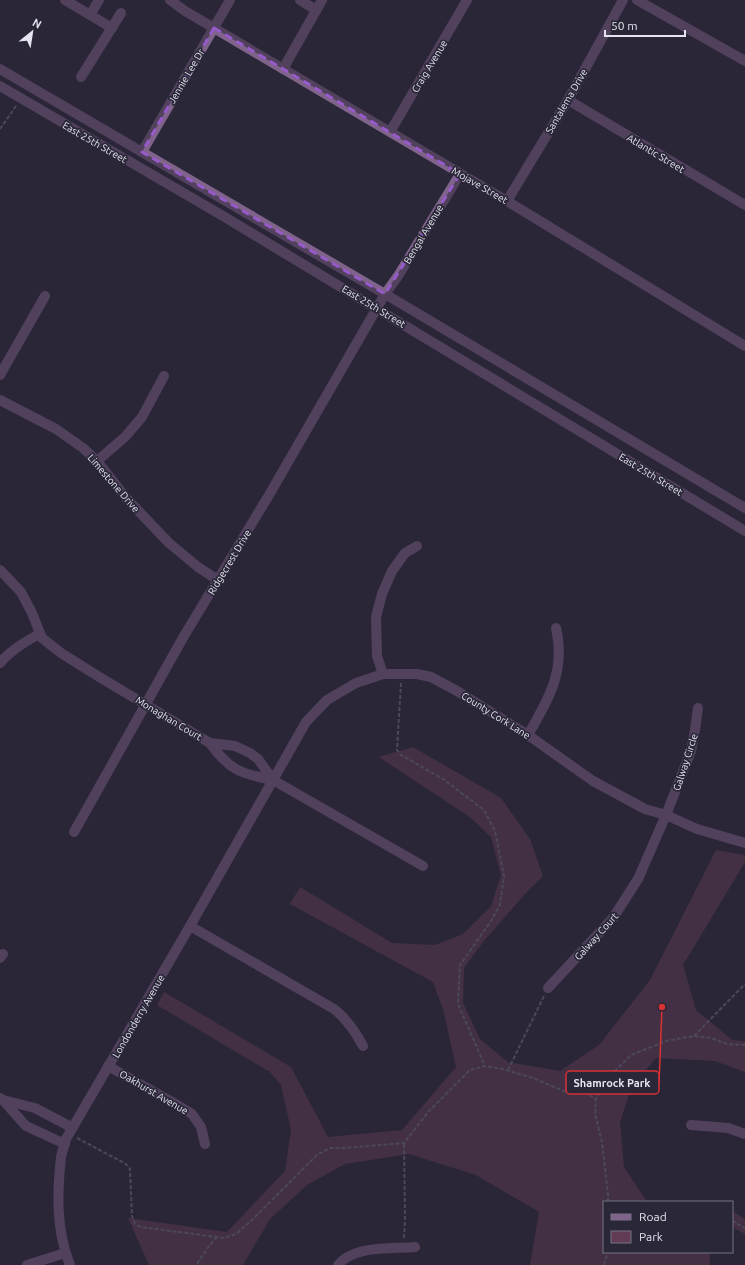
<svg xmlns="http://www.w3.org/2000/svg" width="745" height="1265" font-family="Ubuntu,sans-serif">
<style>
.green{fill:#623c54}
.lines{fill:none;stroke-linecap:round;stroke-linejoin:round}
.path{stroke:#757282;stroke-width:2;stroke-dasharray:4 2;stroke-linecap:butt}
.minor{stroke:#80638b;stroke-width:10}
.marked{fill:none;stroke:#965acb;stroke-width:3;stroke-dasharray:8 5;stroke-linejoin:round}
.labels{text-anchor:middle;stroke-width:3.5;stroke-linejoin:round;paint-order:stroke}
.street-label{font-size:10px;fill:#e5e3ef;stroke:#2a2739}
.leader{fill:none;stroke:#d73132;stroke-width:1.5}
.callout-dot{fill:#d73132;stroke:#2a2739;stroke-width:1.5}
.callout{fill:#2a2739;stroke:#d73132;stroke-width:1.5}
.callout-label{font-size:11px;text-anchor:middle;font-weight:bold;fill:#e5e3ef}
</style>
<rect width="100%" height="100%" fill="#2a2739"/>
<g class="green">
<polygon points="413,747 501,798 530,839 543,876 525,894 483,942 464,968 463,1003 480,1039 508,1062 560,1071 599,1045 650,980 716,850 745,855 745,862 683,965 696,1010 732,1040 745,1041 745,1072 715,1061 656,1058 632,1086 620,1122 624,1167 647,1202 604,1202 604,1252 710,1252 710,1265 530,1265 539,1212 476,1175 409,1154 345,1164 307,1185 270,1219 243,1265 149,1265 128,1218 227,1232 285,1171 291,1130 281,1085 270,1072 157,1005 164,992 291,1067 328,1137 402,1130 456,1067 443,1009 433,982 290,904 300,887 392,943 435,945 463,934 491,906 501,875 491,837 471,818 379,757"/>
<polygon points="732,1211 745,1219 745,1234 732,1227"/>
</g>
<g class="lines">
<g class="path">
<polyline points="0,129 16,106"/>
<polyline points="401,683 397,750 401,755 443,779 484,810 495,831 504,876 500,905 491,921 460,965 458,1004 485,1066"/>
<polyline points="694,1036 745,984"/>
<polyline points="508,1070 544,996"/>
<polyline points="77,1138 126,1164 130,1169 132,1216 135,1224 141,1227 224,1238 236,1234 251,1221 317,1155 330,1148 344,1148 404,1143 429,1111 470,1070 485,1066 503,1069 533,1078 566,1092 574,1083 596,1100"/>
<polyline points="608,1202 608,1195 602,1142 595,1114 596,1100 602,1084 631,1055 666,1041 694,1036 711,1038 727,1044 745,1045"/>
<polyline points="732,1221 745,1228"/>
<polyline points="404,1238 405,1218 404,1143"/>
<polyline points="197,1264 209,1246 217,1237"/>
<polyline points="604,1265 608,1252"/>
</g>
<g class="minor">
<polyline points="65,0 112,28"/>
<polyline points="170,0 185,11 507,201 745,346"/>
<polyline points="300,0 316,10"/>
<polyline points="637,0 745,61"/>
<polyline points="90,15 99,0"/>
<polyline points="0,69 385,294 745,508"/>
<polyline points="283,69 322,0"/>
<polyline points="81,77 121,13"/>
<polyline points="0,86 223,216 745,531"/>
<polyline points="568,100 745,205"/>
<polyline points="390,132 467,0"/>
<polyline points="142,152 230,0"/>
<polyline points="507,201 568,100 623,0"/>
<polyline points="0,375 45,296"/>
<polyline points="0,400 56,429 83,448 97,461 127,499 169,543 198,567 218,580"/>
<polyline points="97,461 125,437 142,417 164,376"/>
<polyline points="0,570 21,592 32,613 42,638 61,653 101,678 210,743 235,746 250,753 258,759 273,780 423,866"/>
<path d="M0 663C11 650 25 642 39 634"/>
<polyline points="383,674 377,656 376,617 382,594 392,571 405,553 417,546"/>
<path d="M528 735C549 698 566 671 556 628"/>
<path d="M210 743C229 770 241 774 273 780"/>
<polyline points="74,832 184,636 269,495 385,294 398,276 460,174"/>
<path d="M190 926 334 1009C347 1019 355 1031 363 1046"/>
<polyline points="0,958 3,954"/>
<polyline points="548,988 613,918 638,879 666,815 691,751 695,730 698,708"/>
<polyline points="108,1066 174,1103 192,1114 201,1127 205,1144"/>
<polyline points="0,1098 3,1100 35,1108 71,1127"/>
<polyline points="3,1100 26,1126 65,1144"/>
<polyline points="691,1125 728,1128 745,1134"/>
<polyline points="27,1265 65,1253"/>
<path d="M70 1265C56 1230 57 1194 61 1157 62 1150 65 1145 66 1139L190 926 306 722 327 700 356 683 383 674H417L431 677 457 691 528 735 593 781 645 809 666 815 697 829 745 843"/>
<path d="M338 1265C354 1245 392 1249 415 1247"/>
</g>
</g>
<path d="M0 0H745V1265H0ZM214 28 460 174 385 294 142 152Z" fill="#2a2739" fill-opacity=".55" fill-rule="evenodd"/>
<path class="marked" d="M214 28 460 174 385 294 142 152Z"/>
<g class="labels">
<g class="street-label">
<text transform="translate(429 66) rotate(-59)" y="4">Craig Avenue</text>
<text transform="translate(186 76) rotate(-60)" y="4">Jennie Lee Dr</text>
<text transform="translate(566 101) rotate(-60)" y="4">Santalema Drive</text>
<text transform="translate(95 142) rotate(30)" y="4">East 25th Street</text>
<text transform="translate(656 153) rotate(31)" y="4">Atlantic Street</text>
<text transform="translate(480 185) rotate(30)" y="4">Mojave Street</text>
<text transform="translate(423 234) rotate(-59)" y="4">Bengal Avenue</text>
<text transform="translate(374 306) rotate(31)" y="4">East 25th Street</text>
<text transform="translate(651 474) rotate(31)" y="4">East 25th Street</text>
<text transform="translate(114 483) rotate(49)" y="4">Limestone Drive</text>
<text transform="translate(229 562) rotate(-59)" y="4">Ridgecrest Drive</text>
<text transform="translate(496 715) rotate(32)" y="4">County Cork Lane</text>
<text transform="translate(169 718) rotate(31)" y="4">Monaghan Court</text>
<text transform="translate(685 762) rotate(-72)" y="4">Galway Circle</text>
<text transform="translate(596 936) rotate(-48)" y="4">Galway Court</text>
<text transform="translate(138 1016) rotate(-60)" y="4">Londonderry Avenue</text>
<text transform="translate(154 1092) rotate(30)" y="4">Oakhurst Avenue</text>
</g>
</g>
<path class="leader" d="M662 1007L659 1083"/>
<circle class="callout-dot" cx="662" cy="1007" r="4"/>
<rect class="callout" x="566" y="1071" width="93" height="23" rx="4"/>
<g class="callout-label">
<text x="612" y="1087">Shamrock Park</text>
</g>
<rect x="603" y="1201" width="130" height="52" fill="#2a2739" stroke="#757282"/>
<rect x="611" y="1214" width="20" height="6" fill="#80638b" stroke="#757282"/>
<text x="639" y="1221" font-size="12" fill="#e5e3ef">Road</text>
<rect x="611" y="1231" width="20" height="12" fill="#623c54" stroke="#757282"/>
<text x="639" y="1241" font-size="12" fill="#e5e3ef">Park</text>
<g transform="translate(32 32) rotate(30)" stroke="#2a2739" stroke-width="3" paint-order="stroke">
<path d="M0-3L7 15L0 10L-7 15Z" fill="#e5e3ef"/>
<text y="-6" font-size="11" font-weight="bold" text-anchor="middle" fill="#e5e3ef">N</text>
</g>
<path d="M605 30v6h80v-6" fill="none" stroke="#e5e3ef" stroke-width="2"/>
<text x="611" y="30" font-size="12" fill="#e5e3ef" stroke="#2a2739" stroke-width="3" paint-order="stroke">50 m</text>
</svg>
